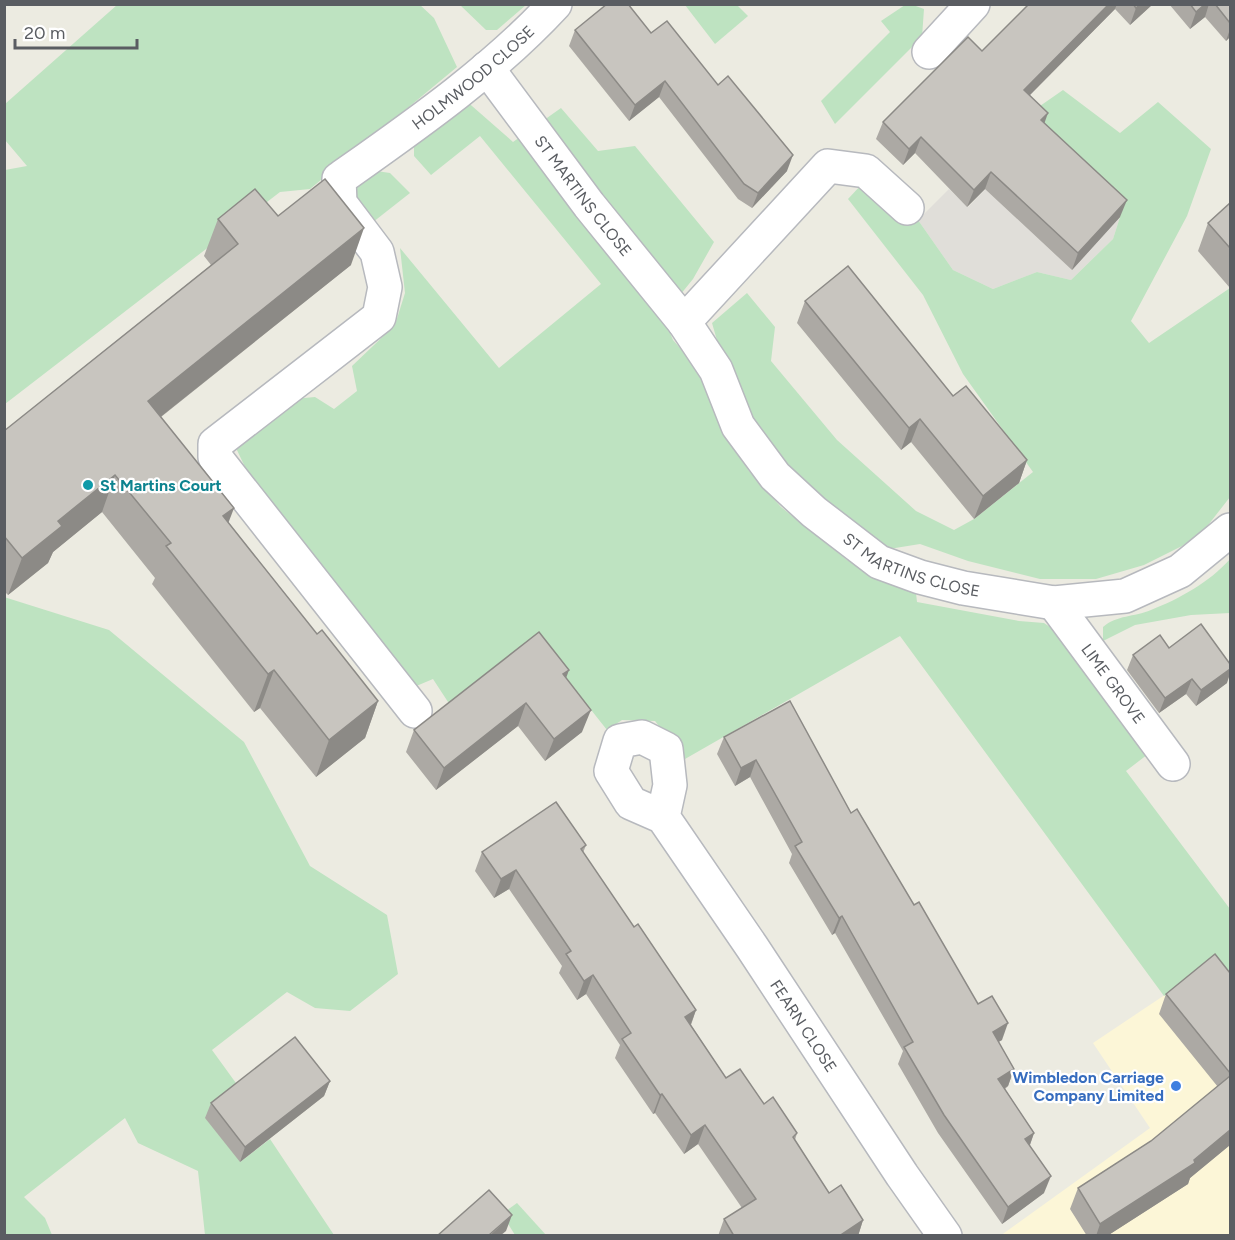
<svg xmlns="http://www.w3.org/2000/svg" width="1235" height="1240" font-family="Figtree,sans-serif">
<style>
.commercial{fill:#fcf6d7}
.industrial{fill:#e0ded9}
.green{fill:#bee3c1}
.lines{fill:none;stroke-linecap:round;stroke-linejoin:round}
.minor-casing{stroke:#b7b9be;stroke-width:36}
.minor{stroke:#fff;stroke-width:33}
.wall{fill:#aca9a4}
.shaded-wall{fill:#8c8a86}
.building{fill:#c8c5bf;stroke:#8c8a86;stroke-width:1.5}
.culture-dot{fill:#0f9aa8;stroke:#fff;stroke-width:2}
.shop-dot{fill:#3f7fe0;stroke:#fff;stroke-width:2}
.labels{text-anchor:middle;stroke-width:4.5;stroke-linejoin:round;paint-order:stroke}
.street-label{font-size:16px;fill:#5a5d62;stroke:#fff}
.culture-label{font-size:16px;font-weight:bold;fill:#0d838f;stroke:#fff;text-anchor:start}
.shop-label{font-size:16px;font-weight:bold;fill:#366cbe;stroke:#fff;text-anchor:end}
</style>
<rect width="100%" height="100%" fill="#ecebe1"/>
<polygon class="commercial" points="1202,970 1230,1003 1230,1235 1000,1236 1150,1128 1093,1043"/>
<polygon class="industrial" points="1035,138 1120,217 1113,239 1071,280 1037,272 993,289 953,270 918,220 949,189 968,207"/>
<g class="green">
<polygon points="419,4 434,18 457,67 310,189 280,192 5,404 5,170 27,166 5,140 5,104 117,5"/>
<polygon points="460,5 526,5 497,30 486,30"/>
<polygon points="685,5 737,5 748,16 715,44"/>
<polygon points="905,5 913,5 924,9 922,37 835,124 821,101 890,32 881,21"/>
<polygon points="1063,90 1120,133 1158,102 1211,149 1187,216 1131,321 1149,343 1230,288 1230,497 1205,529 1182,546 1144,565 1096,579 1040,579 968,561 920,544 889,549 818,498 761,434 727,375 712,323 747,293 775,327 771,361 837,440 916,511 954,530 974,519 1033,472 963,374 923,295 848,199 862,184 918,220 953,270 993,289 1037,272 1071,280 1113,239 1120,217 1027,115"/>
<polygon points="464,99 513,142 561,108 598,151 635,146 714,242 693,279 663,316 673,340 703,374 722,430 749,471 781,507 847,560 916,593 917,602 1019,621 1044,623 1068,639 1152,751 1126,771 1230,909 1230,1003 1202,970 1164,996 900,636 685,759 655,721 622,720 607,730 535,639 450,705 433,679 414,687 254,486 236,448 294,399 315,397 334,409 357,391 352,366 395,325 405,293 400,248 499,368 601,284 480,136 431,175 414,156 414,139"/>
<polygon points="370,170 390,173 410,193 368,226 348,187"/>
<path d="M1230 559V613L1191 615 1135 625 1103 641V627C1117 615 1134 617 1151 610 1179 599 1210 582 1230 559Z"/>
<polygon points="4,597 109,630 244,742 310,866 387,915 398,974 350,1011 315,1008 287,992 212,1050 241,1090 240,1162 270,1139 334,1235 205,1235 198,1171 138,1143 125,1118 24,1197 45,1218 52,1235 5,1235"/>
<polygon points="517,1203 546,1235 515,1235 502,1214"/>
</g>
<g class="lines">
<g class="minor-casing">
<g id="minor">
<polyline points="929,52 973,4"/>
<path id="s1" d="M487 68 589 205 684 322 716 370 738 426 775 476 814 512 879 562 920 577 963 588 1054 603 1125 596 1180 571 1230 530"/>
<polyline points="684,322 828,166 866,171 907,208"/>
<path id="s2" d="M1054 603 1173 764"/>
<path id="s3" d="M415 711 215 457V444L379 317 385 287 377 252 340 203 339 179C414 126 492 72 555 4"/>
<path id="s4" d="M663 817 670 785 666 749 642 737 620 741 611 771 631 803 663 817 752 947 902 1175 945 1236"/>
</g>
</g>
<use href="#minor" class="minor"/>
</g>
<g class="wall">
<polygon points="1029,4 1153,4 1130,25 1115,9 1030,95 1044,123 1120,217 1072,270 985,189 967,207 915,153 903,165 876,139 883,122 982,51"/>
<polygon points="1169,4 1230,4 1230,37 1226,41 1205,17 1190,29"/>
<polygon points="575,30 651,33 787,171 752,208 738,199 659,97 629,121 569,46"/>
<polygon points="1230,203 1230,288 1198,251 1208,223"/>
<polygon points="278,216 351,265 161,417 229,523 317,634 378,701 365,738 316,777 260,708 254,712 152,584 155,578 102,512 53,552 48,563 8,595 4,591 4,431 211,265 204,256 218,219"/>
<polygon points="805,301 953,396 1027,460 1019,483 974,519 911,442 901,450 797,323"/>
<polygon points="1169,648 1227,683 1196,706 1186,694 1159,713 1127,670 1133,655"/>
<polygon points="566,678 582,732 545,761 518,726 436,790 406,752 414,730"/>
<polygon points="724,737 851,813 914,905 978,1004 1002,1040 998,1042 1014,1069 1008,1086 1005,1089 1034,1133 1030,1145 1044,1193 1002,1224 938,1133 898,1064 903,1051 835,933 832,935 789,863 792,854 750,777 735,786 717,754"/>
<polygon points="586,845 583,853 634,927 696,1010 691,1025 726,1078 764,1104 797,1133 795,1140 829,1193 863,1220 858,1236 718,1236 724,1219 742,1208 698,1144 684,1154 655,1113 653,1114 615,1058 620,1045 586,994 577,1000 559,973 562,966 509,889 494,898 475,871 482,852"/>
<polygon points="1230,973 1230,1145 1190,1178 1188,1184 1107,1236 1087,1236 1070,1209 1078,1188 1151,1141 1218,1087 1159,1014 1166,994"/>
<polygon points="330,1081 324,1096 240,1162 205,1118 211,1103"/>
</g>
<g class="shaded-wall">
<polygon points="1109,4 1117,4 1115,9 1018,107 1024,90"/>
<polygon points="1140,4 1153,4 1130,25 1136,8"/>
<polygon points="1205,4 1209,4 1205,17 1190,29 1196,12"/>
<polygon points="1230,29 1230,37 1226,41"/>
<polygon points="665,81 659,97 629,121 635,105"/>
<polygon points="1048,113 1042,130 1041,120"/>
<polygon points="921,137 915,153 903,165 909,149"/>
<polygon points="793,155 787,171 752,208 758,193"/>
<polygon points="991,172 985,189 967,207 974,190"/>
<polygon points="1127,200 1120,217 1072,270 1078,253"/>
<polygon points="364,228 351,265 134,438 148,401"/>
<polygon points="920,419 911,442 901,450 909,428"/>
<polygon points="1027,460 1019,483 974,519 983,496"/>
<polygon points="115,475 102,512 53,552 48,563 8,595 22,558 58,521"/>
<polygon points="234,508 220,545 223,516"/>
<polygon points="1230,669 1230,674 1227,683 1196,706 1201,690"/>
<polygon points="274,670 260,708 254,712 268,674"/>
<polygon points="569,670 561,692 563,674"/>
<polygon points="1192,679 1186,694 1159,713 1165,698"/>
<polygon points="378,701 365,738 316,777 329,740"/>
<polygon points="526,703 518,726 436,790 444,768"/>
<polygon points="591,710 582,732 545,761 554,739"/>
<polygon points="756,760 750,777 735,786 741,768"/>
<polygon points="516,870 509,889 494,898 501,879"/>
<polygon points="842,916 835,933 832,935 839,918"/>
<polygon points="593,975 586,994 577,1000 584,981"/>
<polygon points="696,1010 689,1029 685,1017"/>
<polygon points="1008,1023 1002,1040 986,1049 993,1032"/>
<polygon points="1014,1069 1008,1086 992,1096 998,1079"/>
<polygon points="330,1081 324,1096 240,1162 245,1147"/>
<polygon points="662,1094 655,1113 653,1114 660,1095"/>
<polygon points="705,1125 698,1144 684,1154 691,1135"/>
<polygon points="1230,1130 1230,1145 1190,1178 1188,1184 1107,1236 1096,1236 1100,1224 1194,1160"/>
<polygon points="1034,1133 1028,1150 1025,1139"/>
<polygon points="1051,1176 1044,1193 1002,1224 1008,1207"/>
<polygon points="512,1215 506,1231 500,1236 489,1236"/>
<polygon points="863,1220 858,1236 839,1236"/>
</g>
<g class="building">
<polygon points="607,4 628,4 651,33 667,21 718,85 728,76 793,155 758,193 744,184 665,81 635,105 575,30"/>
<polygon points="1029,4 1109,4 1024,90 1048,113 1041,120 1127,200 1078,253 991,172 974,190 921,137 909,149 883,122 968,37 982,51"/>
<polygon points="1133,4 1140,4 1136,8"/>
<polygon points="1190,4 1205,4 1196,12"/>
<polygon points="1215,4 1230,4 1230,23"/>
<polygon points="325,179 364,228 148,401 234,508 223,516 317,634 322,630 378,701 329,740 274,670 268,674 166,546 171,543 115,475 58,521 62,526 22,558 4,536 4,431 238,244 218,219 255,189 278,216"/>
<polygon points="1230,203 1230,248 1208,223"/>
<polygon points="848,266 953,396 966,386 1027,460 983,496 920,419 909,428 805,301"/>
<polygon points="1201,624 1230,664 1230,669 1201,690 1192,679 1165,698 1133,655 1160,635 1169,648"/>
<polygon points="539,632 569,670 563,674 591,710 554,739 526,703 444,768 414,730"/>
<polygon points="790,701 851,813 857,809 914,905 919,902 978,1004 992,996 1008,1023 993,1032 1014,1069 998,1079 1034,1133 1025,1139 1051,1176 1008,1207 944,1115 904,1047 913,1042 842,916 839,918 795,846 802,842 756,760 741,768 724,737"/>
<polygon points="556,802 586,845 581,849 634,927 638,924 696,1010 685,1017 726,1078 740,1069 764,1104 773,1097 797,1133 793,1137 829,1193 841,1185 863,1220 839,1236 734,1236 724,1219 756,1199 705,1125 691,1135 662,1094 660,1095 622,1039 631,1033 593,975 584,981 566,954 571,951 516,870 501,879 482,852"/>
<polygon points="1215,954 1230,973 1230,1073 1166,994"/>
<polygon points="295,1037 330,1081 245,1147 211,1103"/>
<polygon points="1230,1076 1230,1130 1194,1160 1195,1163 1100,1224 1078,1188 1151,1141"/>
<polygon points="489,1190 512,1215 489,1235 490,1236 437,1236"/>
</g>
<circle class="culture-dot" cx="88" cy="485" r="6"/>
<circle class="shop-dot" cx="1176" cy="1086" r="6"/>
<g class="labels">
<g class="street-label">
<text dy="6" stroke="none"><textPath href="#s3" startOffset="864">HOLMWOOD CLOSE</textPath></text>
<text dy="6" stroke="none"><textPath href="#s1" startOffset="160">ST MARTINS CLOSE</textPath></text>
<text dy="6" stroke="none"><textPath href="#s1" startOffset="668">ST MARTINS CLOSE</textPath></text>
<text dy="6" stroke="none"><textPath href="#s2" startOffset="100">LIME GROVE</textPath></text>
<text dy="6" stroke="none"><textPath href="#s4" startOffset="474">FEARN CLOSE</textPath></text>
</g>
<g class="culture-label">
<text x="100" y="491">St Martins Court</text>
</g>
<g class="shop-label">
<text x="1164" y="1083">Wimbledon Carriage<tspan x="1164" dy="18">Company Limited</tspan></text>
</g>
</g>
<rect width="1235" height="1240" fill="none" stroke="#5a5d62" stroke-width="12"/>
<path d="M15 39v9h122v-9" fill="none" stroke="#5a5d62" stroke-width="3"/>
<text x="24" y="39" font-size="18" fill="#5a5d62" stroke="#ffffff" stroke-width="4.5" paint-order="stroke">20 m</text>
</svg>
